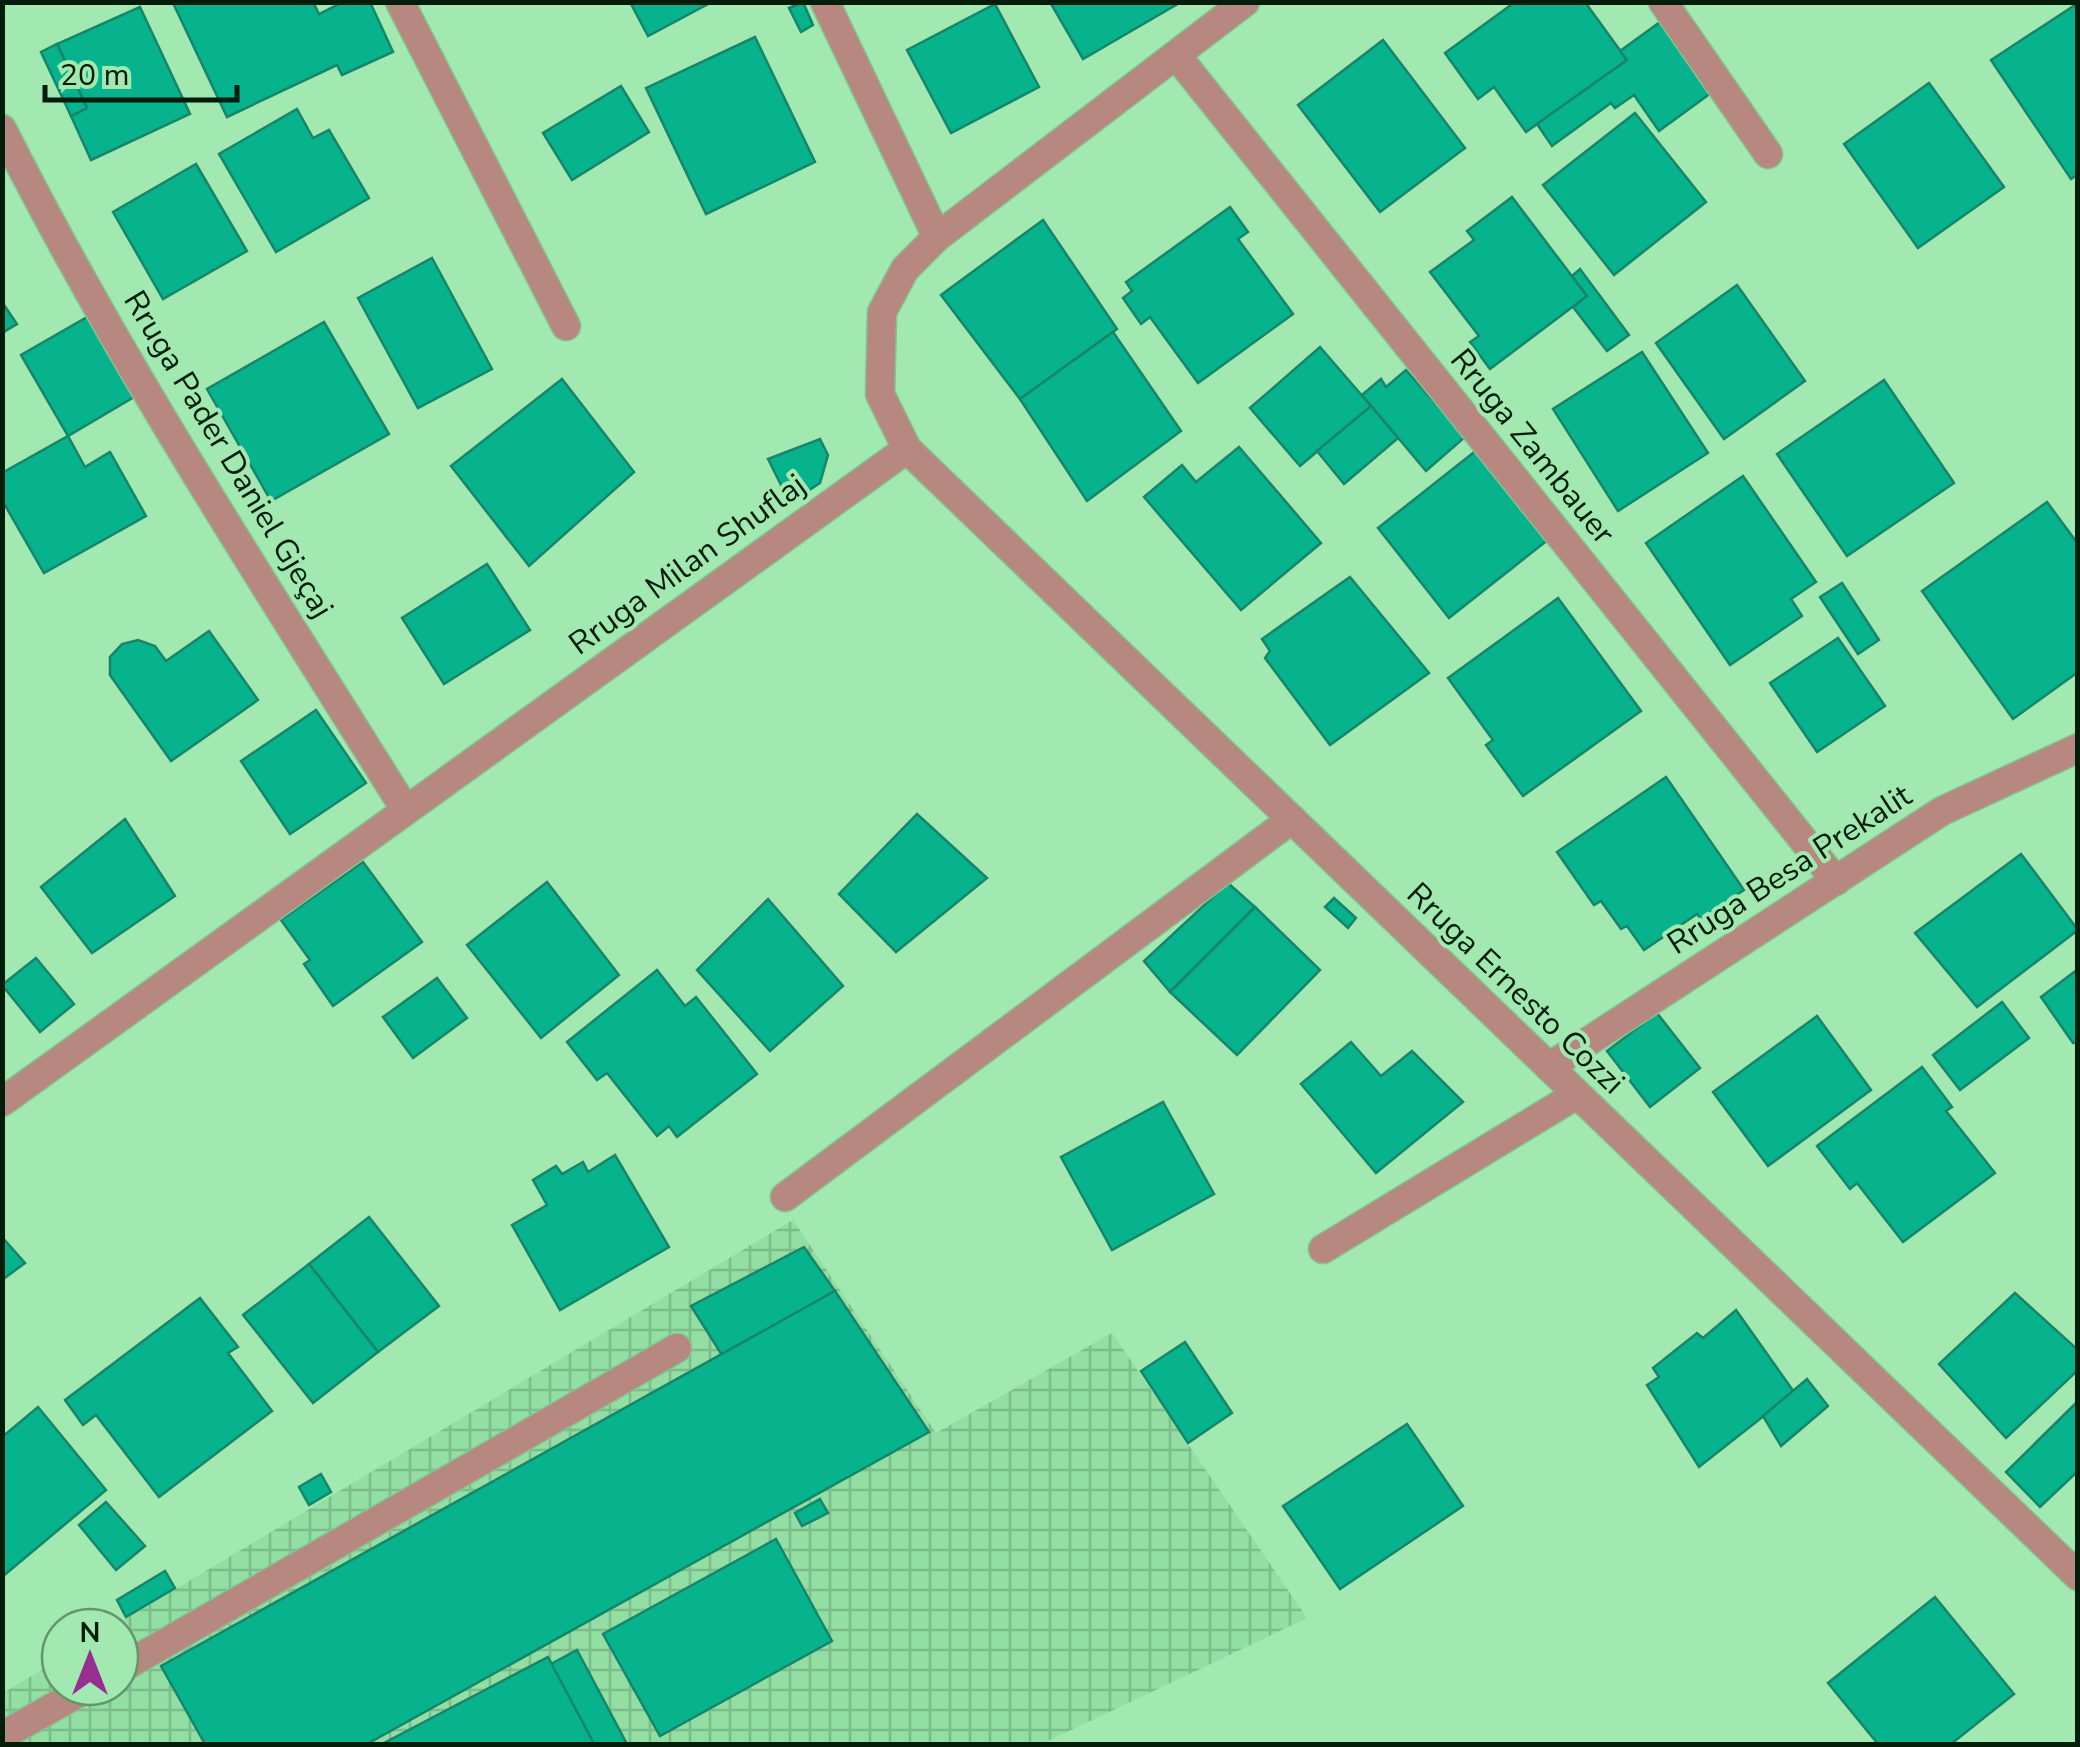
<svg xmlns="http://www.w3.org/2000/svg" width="2080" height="1747" font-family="'Nunito Sans',sans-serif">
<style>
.industrial{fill:url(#industrial-grid)}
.building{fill:#06b38d;stroke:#178569;stroke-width:2.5}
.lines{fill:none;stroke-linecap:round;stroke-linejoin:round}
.service-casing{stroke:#85c393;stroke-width:31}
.minor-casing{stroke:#85c393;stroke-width:31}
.service{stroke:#b7887f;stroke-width:28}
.minor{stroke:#b7887f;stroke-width:28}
.labels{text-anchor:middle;stroke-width:8;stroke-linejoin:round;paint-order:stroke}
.street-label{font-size:32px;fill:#021d0a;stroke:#a2e8b1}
</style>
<defs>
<pattern id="industrial-grid" width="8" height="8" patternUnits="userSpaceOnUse" patternTransform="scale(2.5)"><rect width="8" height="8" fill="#92dea3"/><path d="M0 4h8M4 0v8" fill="none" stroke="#7cbe8b"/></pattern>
</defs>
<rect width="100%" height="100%" fill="#a2e8b1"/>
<polygon class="industrial" points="793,1220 936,1433 1112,1333 1307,1618 1042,1744 3,1744 3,1693 60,1659 60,1687 120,1687 120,1627 112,1627"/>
<g class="building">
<polygon points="179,2 313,2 319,14 343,2 370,2 393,52 342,75 337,65 227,117 174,5"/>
<polygon points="630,2 712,2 648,36"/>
<polygon points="803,2 813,25 801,32 789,8"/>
<polygon points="1050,2 1181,2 1083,59"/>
<polygon points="1515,2 1585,2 1627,60 1526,132 1494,87 1478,99 1445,53"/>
<polygon points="2078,3 2078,174 2071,179 1991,60"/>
<polygon points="995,4 1039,87 951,133 907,50"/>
<polygon points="140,7 190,114 91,160 71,116 87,108 57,44"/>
<polygon points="1660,22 1711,93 1659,131 1634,95 1615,108 1611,103 1552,146 1537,124 1627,60 1620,51"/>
<polygon points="755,37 815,162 706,214 646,88"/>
<polygon points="1383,40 1465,148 1380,212 1298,105"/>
<polygon points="57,44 87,108 71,116 41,52"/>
<polygon points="1929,83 2004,187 1918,248 1844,144"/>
<polygon points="621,86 649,132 572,180 543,133"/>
<polygon points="297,109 313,138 329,130 369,198 276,252 219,154"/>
<polygon points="1635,113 1706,202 1614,275 1543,185"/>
<polygon points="196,164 247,251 163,299 113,212"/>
<polygon points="1512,197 1587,296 1490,369 1470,342 1479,336 1430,272 1474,240 1467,231"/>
<polygon points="1230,207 1248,232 1238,239 1293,314 1198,383 1150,317 1141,324 1123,298 1132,291 1126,282"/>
<polygon points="1043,220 1117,329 1020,399 941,295"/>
<polygon points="432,258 492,369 418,408 358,298"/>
<polygon points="1580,269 1629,335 1607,351 1573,307 1587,296 1572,276"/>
<polygon points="1737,285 1805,381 1724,439 1656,343"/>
<polygon points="2,302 17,324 2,333"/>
<polygon points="89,316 139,394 68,436 21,355"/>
<polygon points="324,322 389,434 271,501 207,389"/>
<polygon points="1113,332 1181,431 1087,501 1020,399"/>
<polygon points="1320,347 1371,406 1300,466 1250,408"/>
<polygon points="1642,352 1708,453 1618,511 1553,409"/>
<polygon points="1406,370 1465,437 1426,471 1362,395 1381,379 1386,387"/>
<polygon points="562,379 634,472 529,566 451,466"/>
<polygon points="1884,380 1954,483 1847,556 1777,454"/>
<polygon points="1371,406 1398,438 1344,484 1317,451"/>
<polygon points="68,436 85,467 110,452 146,516 44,573 2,500 2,473"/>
<polygon points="820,439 828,455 820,483 790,503 768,459"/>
<polygon points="1239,447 1321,543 1241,610 1144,497 1182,465 1196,482"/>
<polygon points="1478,449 1549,539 1449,618 1378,528"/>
<polygon points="1743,476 1816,582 1791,599 1802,616 1730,665 1646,543"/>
<polygon points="2047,502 2078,544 2078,672 2013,719 1922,591"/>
<polygon points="487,564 530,630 444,684 402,618"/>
<polygon points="1350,577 1429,673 1330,745 1265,658 1270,651 1262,639"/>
<polygon points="1842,583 1879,640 1858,654 1820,597"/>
<polygon points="1558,598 1641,711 1523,796 1486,745 1493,740 1448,678"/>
<polygon points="209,631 258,700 171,761 110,675 110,657 122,644 138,640 155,646 166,661"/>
<polygon points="1838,638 1885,706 1817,752 1770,683"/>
<polygon points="316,710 366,783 290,834 241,761"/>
<polygon points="1666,777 1744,890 1701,919 1697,914 1644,950 1627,926 1621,929 1601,901 1594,905 1557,852"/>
<polygon points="917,814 987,878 896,952 839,894"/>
<polygon points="125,819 175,896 92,953 41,887"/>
<polygon points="2021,854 2078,930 1977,1007 1915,933"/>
<polygon points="363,862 422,942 333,1006 304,964 310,960 281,920"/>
<polygon points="547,882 619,975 541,1038 467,945"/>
<polygon points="1228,883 1255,907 1170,992 1144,961"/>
<polygon points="1334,898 1356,918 1348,928 1325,907"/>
<polygon points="768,899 843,986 770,1051 697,970"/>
<polygon points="1255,907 1320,970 1237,1055 1170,992"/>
<polygon points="36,958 74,1004 40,1032 2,985"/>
<polygon points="2078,969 2078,1043 2073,1043 2041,997"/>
<polygon points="657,970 685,1006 696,997 757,1074 677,1137 669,1126 657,1136 607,1073 597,1080 567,1042"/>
<polygon points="437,978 467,1018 413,1058 383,1017"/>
<polygon points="2002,1002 2029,1038 1960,1090 1933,1055"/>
<polygon points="1657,1013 1700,1068 1650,1107 1607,1051"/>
<polygon points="1817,1016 1871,1090 1768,1166 1713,1092"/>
<polygon points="1351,1042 1381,1076 1412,1051 1463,1102 1376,1173 1301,1084"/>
<polygon points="1922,1067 1952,1107 1946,1111 1995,1173 1903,1242 1857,1183 1850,1189 1817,1146"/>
<polygon points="1163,1102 1214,1194 1112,1250 1061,1157"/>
<polygon points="615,1155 669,1247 560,1310 512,1225 547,1205 533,1180 556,1166 562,1174 583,1162 588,1172"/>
<polygon points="369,1217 439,1306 378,1352 309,1264"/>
<polygon points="2,1237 25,1263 2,1280"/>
<polygon points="804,1247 835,1291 722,1355 691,1306"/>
<polygon points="309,1264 378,1352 313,1403 243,1315"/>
<polygon points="835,1291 929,1432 367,1744 205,1744 161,1666"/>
<polygon points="2015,1293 2078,1350 2078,1370 2006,1438 1939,1364"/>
<polygon points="200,1298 238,1347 228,1353 272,1411 159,1497 96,1415 83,1425 65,1400"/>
<polygon points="1736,1310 1794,1392 1699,1467 1647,1385 1659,1377 1653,1368 1697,1333 1703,1338"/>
<polygon points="1185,1342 1232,1413 1188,1443 1141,1371"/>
<polygon points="1807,1379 1828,1406 1781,1446 1763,1416"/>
<polygon points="2076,1403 2078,1471 2040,1507 2006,1472"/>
<polygon points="38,1407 106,1490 2,1577 2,1437"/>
<polygon points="1407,1424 1463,1506 1340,1589 1283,1506"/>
<polygon points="321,1474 331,1492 309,1505 299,1487"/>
<polygon points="820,1499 828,1513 802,1526 795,1513"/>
<polygon points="106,1502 145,1546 116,1570 79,1525"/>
<polygon points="776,1539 832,1641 660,1736 603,1634"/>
<polygon points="165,1571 175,1588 126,1617 117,1600"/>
<polygon points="1935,1597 2014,1694 1951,1744 1878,1744 1828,1683"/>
<polygon points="577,1650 627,1744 594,1744 551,1664"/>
<polygon points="548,1657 594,1744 382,1744"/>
</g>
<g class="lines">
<g class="service-casing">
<g id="service">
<polyline points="785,1197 1292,819"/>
<polyline points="1323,1249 1576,1095"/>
<polyline points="120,1669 677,1348"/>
<polyline points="2,1736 89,1687"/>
</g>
</g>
<g class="minor-casing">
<g id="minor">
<polyline points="400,2 566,326"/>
<polyline points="825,2 937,237"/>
<polyline points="1245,2 937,237 905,269 882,312 880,394 907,449 2078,1576"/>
<polyline points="1663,2 1768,154"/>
<polyline points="1176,55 1836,881"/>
<path d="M2 129C120 364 266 586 405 809"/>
<polyline points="1549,1067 1942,811 2078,748"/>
<polyline points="2,1102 907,449"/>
</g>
</g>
<use href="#service" class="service"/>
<use href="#minor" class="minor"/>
</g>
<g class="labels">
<g class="street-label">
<text transform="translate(1533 446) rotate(51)" y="11">Rruga Zambauer</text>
<text transform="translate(229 454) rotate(59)" y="11">Rruga Pader Daniel Gjeçaj</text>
<text transform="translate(687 564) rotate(-36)" y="11">Rruga Milan Shuflaj</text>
<text transform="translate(1789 869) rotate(-33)" y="11">Rruga Besa Prekalit</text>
<text transform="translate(1516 988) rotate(44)" y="11">Rruga Ernesto Cozzi</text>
</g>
</g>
<rect width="2080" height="1747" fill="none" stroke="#021d0a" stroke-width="10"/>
<g transform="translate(90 1657)"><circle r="48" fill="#a2e8b1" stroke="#62976e" stroke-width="2.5"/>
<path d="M0-8L18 38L0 25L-18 38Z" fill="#972e90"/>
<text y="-15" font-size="28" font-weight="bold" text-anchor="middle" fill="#021d0a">N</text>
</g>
<path d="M45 85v15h192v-15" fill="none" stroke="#021d0a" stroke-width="5"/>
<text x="60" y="85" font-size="30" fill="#021d0a" stroke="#a2e8b1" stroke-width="8" paint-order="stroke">20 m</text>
</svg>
